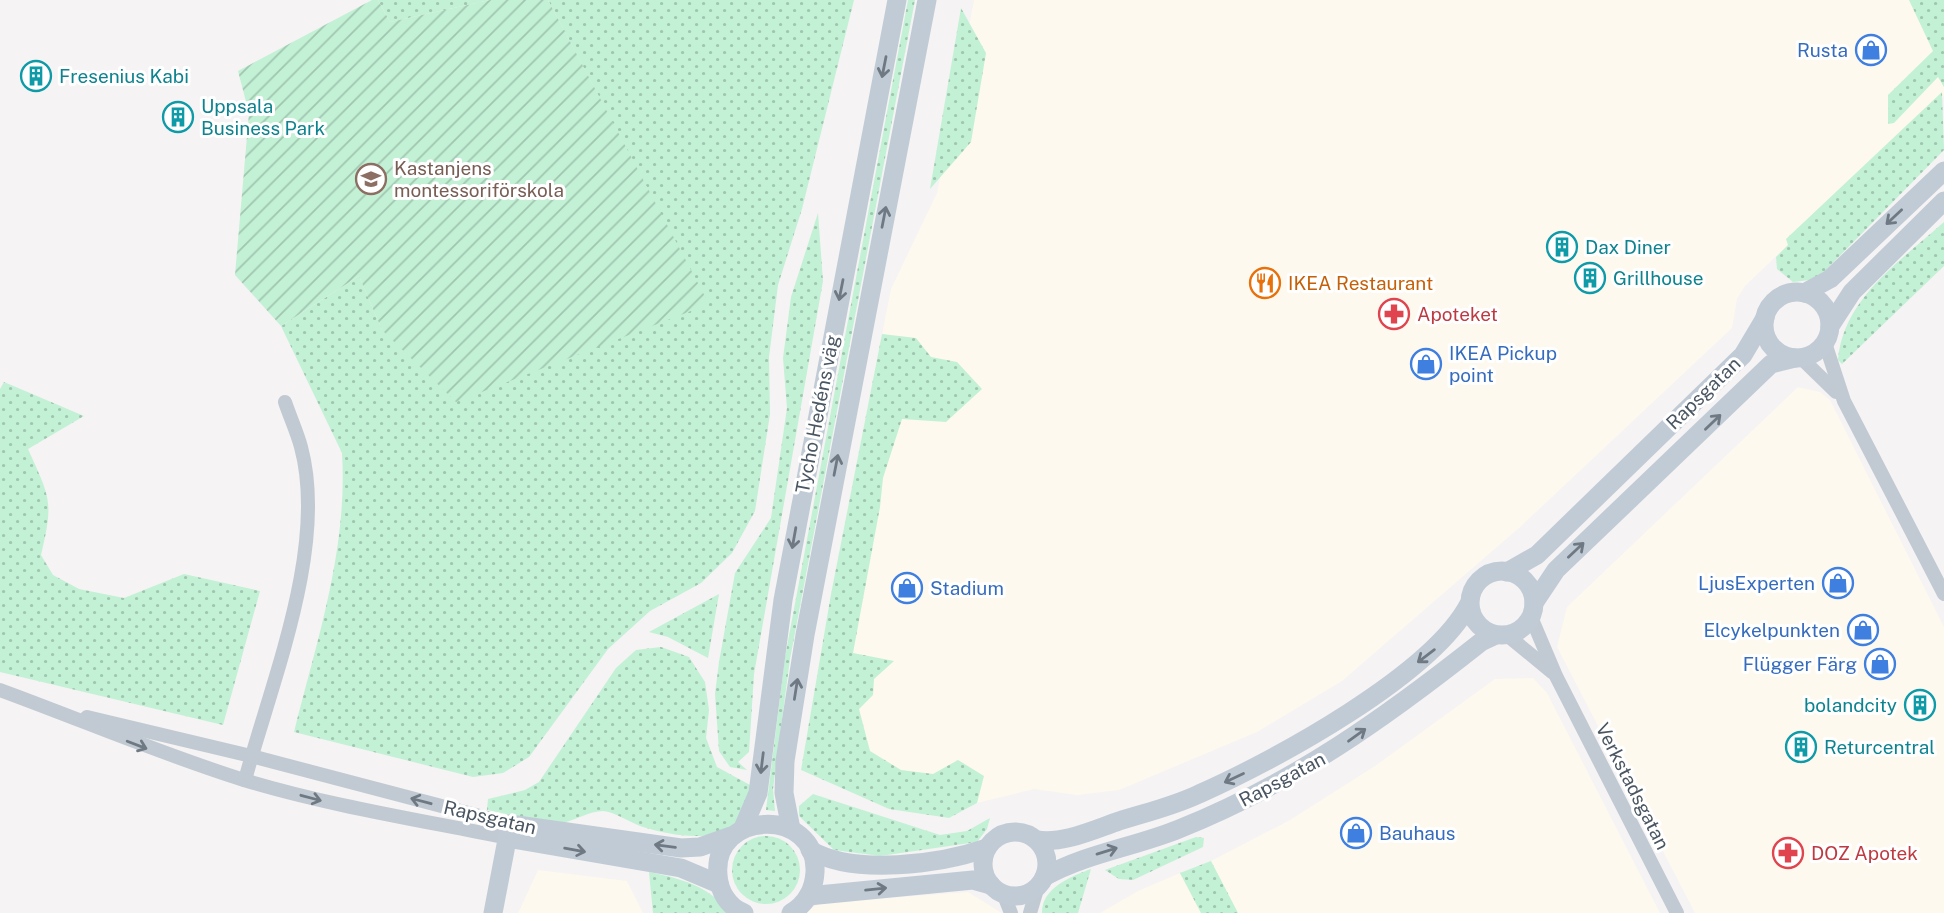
<svg xmlns="http://www.w3.org/2000/svg" width="1944" height="913" font-family="'Public Sans',sans-serif">
<style>
.commercial{fill:#fdf9ef}
.grass{fill:url(#grass-dots)}
.garden{fill:url(#garden-furrows)}
.lines{fill:none;stroke-linecap:round;stroke-linejoin:round}
.street{stroke:#c1cad2;stroke-width:14}
.secondary{stroke:#c1cbd6;stroke-width:19}
.oneway{stroke:#6e7984}
.oneway2{stroke:#6e7983}
.labels{text-anchor:middle;stroke-width:6;stroke-linejoin:round;paint-order:stroke}
.shop-label{font-size:19px;fill:#366cbe;stroke:#fff;text-anchor:end}
.culture-label{font-size:19px;fill:#0d838f;stroke:#fff;text-anchor:start}
.education-label{font-size:19px;fill:#785e54;stroke:#fff;text-anchor:start}
.food-label{font-size:19px;fill:#c56008;stroke:#fff;text-anchor:start}
.health-label{font-size:19px;fill:#be3a42;stroke:#fff;text-anchor:start}
.street-label{font-size:19px;fill:#4a5661;stroke:#fff}
</style>
<defs>
<pattern id="grass-dots" width="8" height="8" patternUnits="userSpaceOnUse" patternTransform="scale(1.75)"><rect width="8" height="8" fill="#c3f1d5"/><path d="M2 2h.1M6 6h.1" fill="none" stroke="#a0c6b0" stroke-width="1.8" stroke-linecap="round"/></pattern>
<pattern id="garden-furrows" width="10" height="10" patternUnits="userSpaceOnUse" patternTransform="scale(1.75)"><rect width="10" height="10" fill="#c3f1d5"/><path d="M-1 1l2-2M0 10L10 0M9 11l2-2" fill="none" stroke="#a0c6b0"/></pattern>
</defs>
<rect width="100%" height="100%" fill="#f5f3f3"/>
<g class="commercial">
<polygon points="974,0 1909,0 1933,51 1933,66 1944,87 1944,96 1745,286 1737,299 1732,328 1519,528 1342,681 1257,732 1119,790 1077,795 1034,789 977,803 949,818 889,809 801,770 831,594 891,289 937,193"/>
<polygon points="1798,387 1820,392 1830,400 1944,627 1944,913 1695,913 1557,647 1567,607"/>
<polygon points="1533,678 1547,693 1660,913 1238,913 1211,861 1290,820 1375,766 1495,679"/>
<polygon points="538,870 627,881 643,913 518,913"/>
<polygon points="1180,873 1201,913 1100,913 1138,891"/>
<polygon points="968,892 1002,913 804,913 820,903"/>
</g>
<g class="grass">
<polygon points="378,0 490,0 390,22"/>
<path d="M548 0H854L802 209 778 285 769 357 770 414 755 511 732 553 701 583 650 611 608 649 529 757 503 773 473 777 294 732C317 640 348 549 342 453L281 326 359 276 382 330 708 304Z"/>
<polygon points="908,0 915,0 790,659 773,789 775,811 766,810 785,657"/>
<polygon points="1909,0 1944,0 1944,87 1938,77 1894,123 1888,124 1888,95 1933,51"/>
<polygon points="961,8 986,53 971,142 930,189"/>
<polygon points="1942,92 1944,150 1817,279 1793,282 1777,269 1776,257 1788,245 1786,239"/>
<polygon points="818,213 823,281 754,674 749,752 738,762 747,770 730,767 719,751 715,694 719,662 735,573 771,518 787,408 783,358 791,297"/>
<path d="M1944 222V266L1842 364 1838 360C1843 298 1902 260 1944 222Z"/>
<polygon points="882,334 916,338 931,357 957,362 982,389 946,422 902,419 883,478 880,507 853,653 894,661 874,679 873,695 859,709 870,751 901,770 933,774 958,760 984,776 977,803 949,818 889,809 801,770 831,594"/>
<path d="M4 382 84 416 28 449C50 498 54 501 41 555L53 575 79 589 124 598 184 574 260 591 223 725 0 672V389Z"/>
<polygon points="719,594 708,658 668,637 649,632"/>
<path d="M661 647 689 657 705 682 709 710 706 738 717 767 750 785C748 848 686 840 643 827 631 823 615 812 603 811 589 811 575 821 561 823 539 824 510 814 487 810L488 799 525 790 539 782 616 668 636 650Z"/>
<polygon points="813,794 940,835 967,831 990,818 987,829 977,842 880,856 834,850 799,816 799,806"/>
<circle cx="766" cy="870" r="34"/>
<polygon points="1196,837 1204,838 1203,847 1133,880 1119,879 1105,870"/>
<polygon points="1211,861 1238,913 1201,913 1180,873"/>
<path d="M1091 869 1078 913H1042C1041 888 1072 876 1091 869Z"/>
<path d="M649 872C683 879 708 886 731 913H653Z"/>
</g>
<polygon class="garden" points="372,0 378,0 390,22 490,0 548,0 709,304 456,402 382,330 359,276 281,326 235,275 249,113 238,71"/>
<g class="lines">
<g class="street">
<polyline points="1825,343 1844,401 1944,594"/>
<polyline points="1800,357 1836,392"/>
<polyline points="1531,617 1556,676 1677,913"/>
<polyline points="1507,635 1552,672"/>
<path d="M0 690C82 720 161 754 244 780 330 806 420 820 508 838"/>
<polyline points="87,717 251,756 510,824"/>
<path d="M245 780C271 683 328 547 301 447 297 432 290 417 285 402"/>
<polyline points="1003,893 1011,913"/>
<polyline points="1030,913 1038,886"/>
</g>
<g class="secondary">
<circle cx="1797" cy="325" r="33"/>
<polyline points="1804,293 1830,279 1944,171"/>
<polyline points="1830,326 1852,292 1944,201"/>
<circle cx="1502" cy="603" r="32"/>
<polyline points="1507,572 1537,555 1743,355 1765,318"/>
<polyline points="1534,603 1556,570 1771,364 1795,358"/>
<polyline points="743,828 758,793 783,600 897,0"/>
<polyline points="791,829 784,793 785,761 805,635 927,0"/>
<circle cx="1015" cy="864" r="32"/>
<polyline points="508,838 681,868 719,884"/>
<path d="M1037 840C1063 844 1093 830 1119 821 1145 813 1174 806 1199 794 1274 761 1432 675 1469 604"/>
<path d="M810 850C854 876 941 864 987 848"/>
<path d="M1044 877C1087 853 1135 847 1179 829 1294 783 1385 718 1481 642L1496 635"/>
<polyline points="808,896 973,880 991,885"/>
<polyline points="493,913 510,824 681,848 700,847 731,836"/>
<path d="M744 913C728 907 719 891 718 875 712 809 818 807 815 872 814 890 806 904 791 913"/>
</g>
</g>
<defs><path id="oneway-shaft" d="M-6 0H5M1.5-3L5.5 0L1.5 3" fill="none" stroke-width="1.6" stroke-linecap="round" stroke-linejoin="round" transform="scale(1.75)"/></defs>
<g class="oneway">
<use href="#oneway-shaft" transform="translate(884 67) rotate(101)"/>
<use href="#oneway-shaft" transform="translate(884 217) rotate(-79)"/>
<use href="#oneway-shaft" transform="translate(1894 217) rotate(137)"/>
<use href="#oneway-shaft" transform="translate(841 290) rotate(101)"/>
<use href="#oneway-shaft" transform="translate(1713 422) rotate(-44)"/>
<use href="#oneway-shaft" transform="translate(836 465) rotate(-79)"/>
<use href="#oneway-shaft" transform="translate(794 538) rotate(100)"/>
<use href="#oneway-shaft" transform="translate(1576 550) rotate(-43)"/>
<use href="#oneway-shaft" transform="translate(1426 656) rotate(143)"/>
<use href="#oneway-shaft" transform="translate(796 689) rotate(-81)"/>
<use href="#oneway-shaft" transform="translate(1357 735) rotate(-36)"/>
<use href="#oneway-shaft" transform="translate(762 763) rotate(97)"/>
<use href="#oneway-shaft" transform="translate(1234 778) rotate(155)"/>
<use href="#oneway-shaft" transform="translate(665 846) rotate(-173)"/>
<use href="#oneway-shaft" transform="translate(575 850) rotate(10)"/>
<use href="#oneway-shaft" transform="translate(1107 851) rotate(-17)"/>
<use href="#oneway-shaft" transform="translate(876 889) rotate(-6)"/>
</g>
<g class="oneway2">
<use href="#oneway-shaft" transform="translate(137 745) rotate(21)"/>
<use href="#oneway-shaft" transform="translate(311 798) rotate(15)"/>
<use href="#oneway-shaft" transform="translate(421 801) rotate(-165)"/>
</g>
<defs>
<g id="shop-ring" transform="scale(1.575)"><circle r="9.5" fill="#fff" stroke="#3f7fe0" stroke-width="1.5"/><path d="M-5-2.5h2.3a2.7 3.5 0 0 1 5.4 0H5L5.5 6h-11ZM-1.5-2.5h3a1.5 2.3 0 0 0-3 0Z" fill="#3f7fe0"/></g>
<g id="building-ring" transform="scale(1.575)"><circle r="9.5" fill="#fff" stroke="#0f9aa8" stroke-width="1.5"/><path d="M-4-6H4V6H1V3H-1V6H-4ZM-2.5-4.3h1.7v1.8h-1.7ZM.8-4.3h1.7v1.8H.8ZM-2.5-1h1.7V.8h-1.7ZM.8-1h1.7V.8H.8Z" fill="#0f9aa8"/></g>
<g id="school-ring" transform="scale(1.575)"><circle r="9.5" fill="#fff" stroke="#8d6e63" stroke-width="1.5"/><path d="M0-5L7-2L0 1L-7-2ZM-4 1L0 2.5L4 1V4Q0 6-4 4Z" fill="#8d6e63"/></g>
<g id="restaurant-ring" transform="scale(1.575)"><circle r="9.5" fill="#fff" stroke="#e8710a" stroke-width="1.5"/><path d="M-5-6h1v4h1v-4h1v4h1v-4h1v5L-1.5 .5V6h-2V.5L-5-1ZM5-6V6H3V1.5H1.5Q1.5-4 5-6Z" fill="#e8710a"/></g>
<g id="pharmacy-ring" transform="scale(1.575)"><circle r="9.5" fill="#fff" stroke="#e0444e" stroke-width="1.5"/><path d="M-2-6h4v4h4v4h-4v4h-4v-4h-4v-4h4Z" fill="#e0444e"/></g>
</defs>
<g fill-rule="evenodd">
<use href="#shop-ring" x="1871" y="50"/>
<use href="#building-ring" x="36" y="76"/>
<use href="#building-ring" x="178" y="117"/>
<use href="#school-ring" x="371" y="179"/>
<use href="#building-ring" x="1562" y="247"/>
<use href="#building-ring" x="1590" y="278"/>
<use href="#restaurant-ring" x="1265" y="283"/>
<use href="#pharmacy-ring" x="1394" y="314"/>
<use href="#shop-ring" x="1426" y="364"/>
<use href="#shop-ring" x="1838" y="583"/>
<use href="#shop-ring" x="907" y="588"/>
<use href="#shop-ring" x="1863" y="630"/>
<use href="#shop-ring" x="1880" y="664"/>
<use href="#building-ring" x="1920" y="705"/>
<use href="#building-ring" x="1801" y="747"/>
<use href="#shop-ring" x="1356" y="833"/>
<use href="#pharmacy-ring" x="1788" y="853"/>
</g>
<g class="labels">
<g class="shop-label">
<text x="1848" y="57">Rusta</text>
<text x="1449" y="360" text-anchor="start">IKEA Pickup<tspan x="1449" dy="22">point</tspan></text>
<text x="1815" y="590">LjusExperten</text>
<text x="930" y="595" text-anchor="start">Stadium</text>
<text x="1840" y="637">Elcykelpunkten</text>
<text x="1857" y="671">Flügger Färg</text>
<text x="1379" y="840" text-anchor="start">Bauhaus</text>
</g>
<g class="culture-label">
<text x="59" y="83">Fresenius Kabi</text>
<text x="201" y="113">Uppsala<tspan x="201" dy="22">Business Park</tspan></text>
<text x="1585" y="254">Dax Diner</text>
<text x="1613" y="285">Grillhouse</text>
<text x="1897" y="712" text-anchor="end">bolandcity</text>
<text x="1824" y="754">Returcentral</text>
</g>
<g class="education-label">
<text x="394" y="175">Kastanjens<tspan x="394" dy="22">montessoriförskola</tspan></text>
</g>
<g class="food-label">
<text x="1288" y="290">IKEA Restaurant</text>
</g>
<g class="health-label">
<text x="1417" y="321">Apoteket</text>
<text x="1811" y="860">DOZ Apotek</text>
</g>
<g class="street-label">
<text transform="translate(1703 393) rotate(-44)" y="7">Rapsgatan</text>
<text transform="translate(817 414) rotate(-79)" y="7">Tycho Hedéns väg</text>
<text transform="translate(1282 779) rotate(-28)" y="7">Rapsgatan</text>
<text transform="translate(1633 786) rotate(63)" y="7">Verkstadsgatan</text>
<text transform="translate(490 817) rotate(13)" y="7">Rapsgatan</text>
</g>
</g>
</svg>
